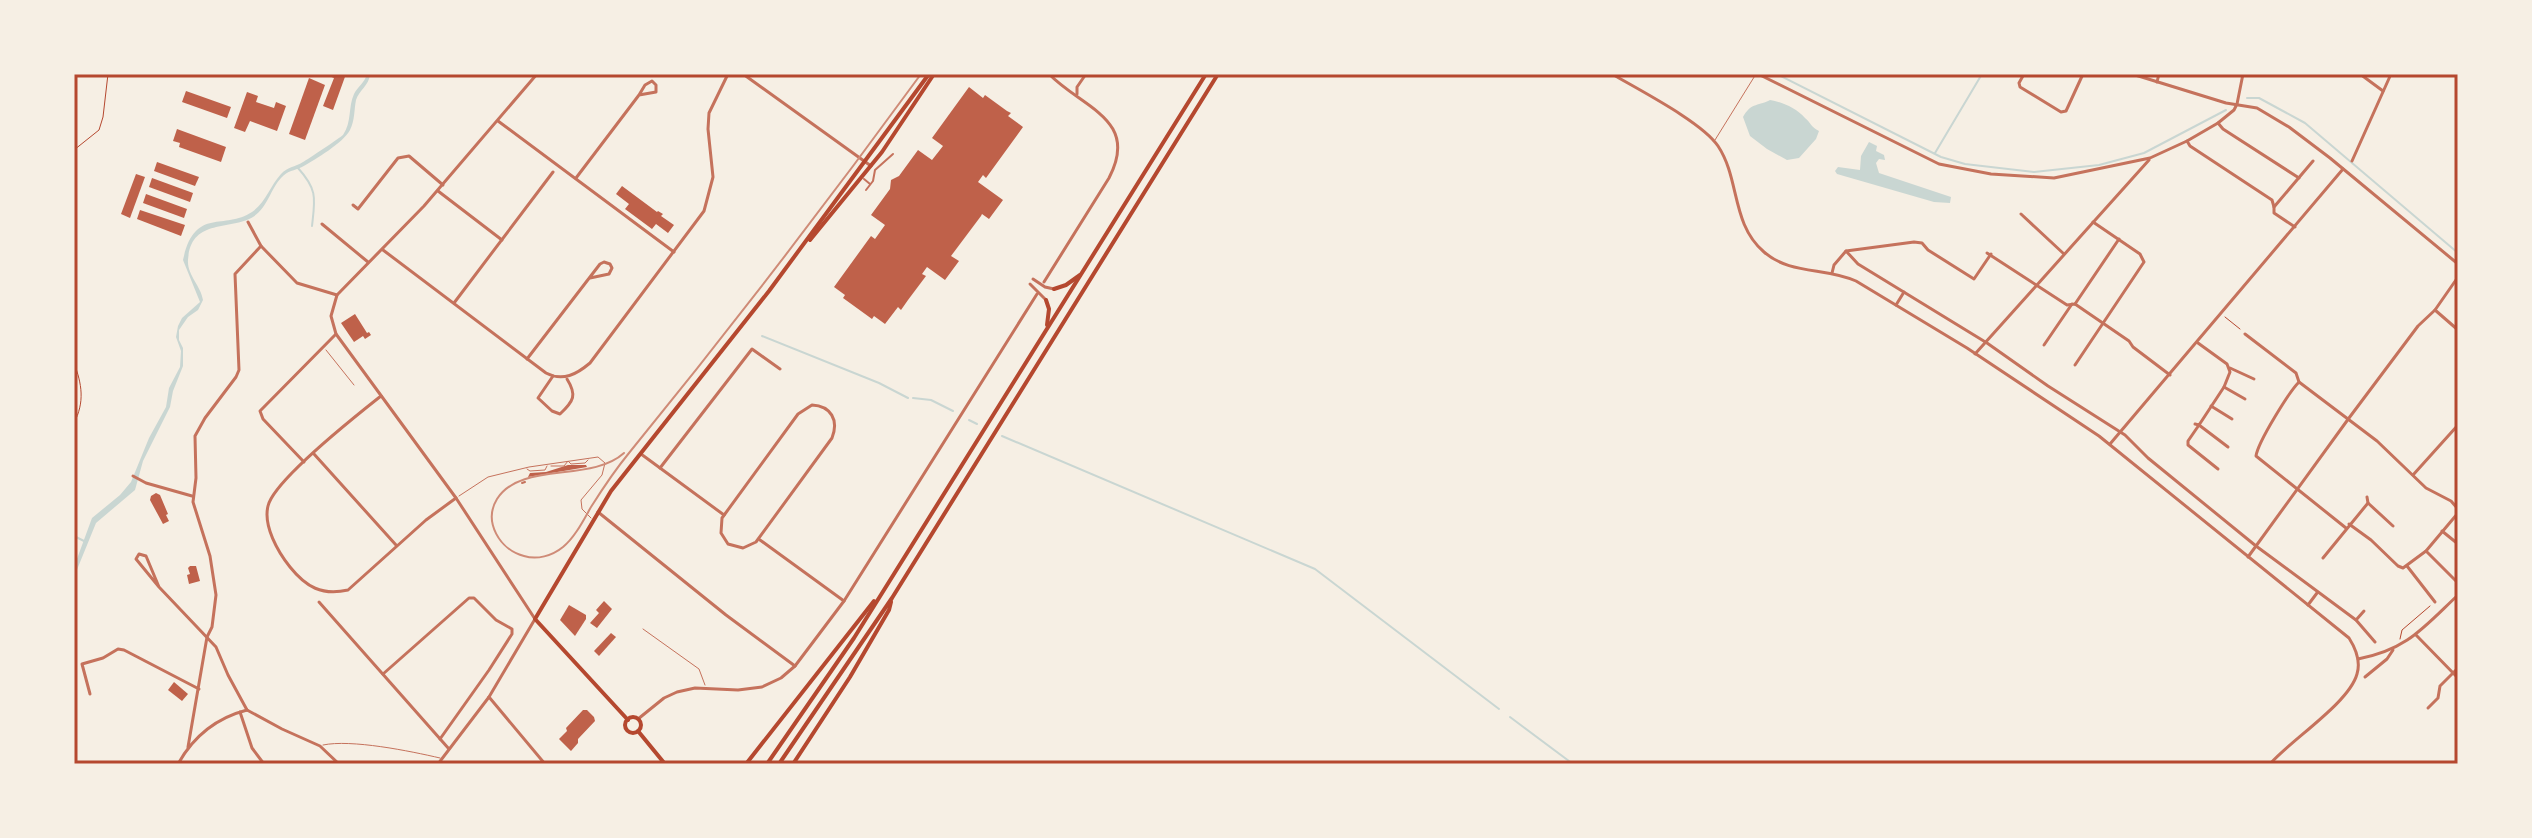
<svg xmlns="http://www.w3.org/2000/svg" width="2532" height="838" font-family="'Fira Sans Condensed',sans-serif">
<style>
.water{fill:#c9d6d2}
.lines{fill:none;stroke-linecap:round;stroke-linejoin:round}
.stream{stroke:#c9d6d2;stroke-width:2}
.building{fill:#bf614a}
.path{stroke:#b5482f;stroke-width:1}
.service{stroke:#c5725c;stroke-width:1}
.pedestrian{stroke:#c5725c;stroke-width:2}
.minor{stroke:#c5725c;stroke-width:3}
.tertiary{stroke:#c5725c;stroke-width:3}
.secondary{stroke:#b5482f;stroke-width:4}
.trunk{stroke:#b5482f;stroke-width:4}
.tram{stroke:#cf8b77;stroke-width:2}
.neatline{fill:none;stroke:#b5482f;stroke-width:3}
</style>
<rect width="100%" height="100%" fill="#f6efe4"/>
<g class="water">
<path d="M367 74H370C369 86 359 90 356 100 354 110 355 120 350 130 343 143 316 159 302 167 294 171 288 170 281 178 270 190 268 207 253 217 229 231 191 218 188 260 187 275 201 286 203 300L198 310 188 317 179 330V340L183 348V366L173 391 170 407 143 461 135 490 96 523 74 577V567L92 518 120 495 131 482 149 438 166 407 169 388 180 367 181 351 176 337 178 326 182 318 200 302 183 260C195 206 223 231 252 212 266 202 270 186 281 174 287 167 295 167 303 162 307 160 341 137 343 135 352 122 348 107 354 94 358 86 364 84 367 74Z"/>
<path d="M1770 100C1782 102 1796 108 1805 118 1811 123 1811 127 1819 131L1816 139 1799 158 1787 160 1767 149 1750 136 1743 117C1751 102 1760 106 1770 100Z"/>
<polygon points="1869,142 1877,146 1876,151 1884,155 1885,160 1879,159 1876,163 1879,173 1951,197 1950,203 1934,202 1837,174 1835,171 1838,167 1860,170 1861,156"/>
</g>
<g class="lines">
<g class="stream">
<polyline points="1777,74 1941,157 1965,164 2034,172 2099,165 2144,153 2226,110"/>
<polyline points="2247,98 2259,98 2305,123 2458,253"/>
<polyline points="1935,153 1982,74"/>
<path d="M298 168C318 190 315 199 312 226"/>
<polyline points="762,336 879,383 908,398"/>
<polyline points="913,398 931,400 953,411"/>
<polyline points="969,420 977,424"/>
<polyline points="1002,436 1315,569 1499,709"/>
<polyline points="74,536 84,541"/>
<polyline points="1510,717 1573,764"/>
</g>
</g>
<g class="building">
<polygon points="324,74 346,74 333,110 323,106 334,78"/>
<polygon points="309,78 325,85 305,140 289,134"/>
<polygon points="969,87 983,98 985,95 1007,111 1011,113 1008,116 1023,127 986,178 983,175 978,182 1003,200 989,219 982,214 981,216 951,256 959,261 945,280 927,267 922,274 926,276 908,300 901,310 898,307 885,324 874,316 872,319 843,298 845,295 834,287 871,236 875,239 885,225 871,215 890,189 891,180 899,176 918,150 932,160 943,146 932,138"/>
<polygon points="186,91 231,107 227,118 182,102"/>
<polygon points="247,92 258,96 256,102 274,108 276,102 286,106 277,131 250,121 245,132 234,128"/>
<polygon points="177,129 226,147 221,162 179,147 180,143 173,141"/>
<polygon points="157,162 199,177 195,186 154,171"/>
<polygon points="136,174 145,177 130,218 121,214"/>
<polygon points="152,178 193,193 190,202 149,187"/>
<polygon points="622,186 657,212 658,211 663,214 661,216 674,225 668,233 656,224 652,229 625,209 629,204 616,194"/>
<polygon points="146,194 187,209 184,218 143,203"/>
<polygon points="140,210 185,225 181,236 137,219"/>
<polygon points="355,314 367,333 369,332 371,335 365,339 363,336 354,342 341,323"/>
<polygon points="568,465 586,465 587,467 528,477 530,473 546,472"/>
<polygon points="156,493 160,495 168,514 166,515 169,521 163,524 150,500 151,496"/>
<polygon points="190,566 196,566 200,581 189,584 187,575 190,574 188,568"/>
<polygon points="604,601 612,609 597,628 590,623 599,613 596,610"/>
<polygon points="569,605 586,615 586,619 575,636 560,620"/>
<polygon points="611,633 616,637 599,656 594,651"/>
<polygon points="174,682 188,694 182,701 168,690"/>
<polygon points="583,710 587,710 594,717 595,721 578,739 578,743 571,751 559,739 567,731 566,728"/>
</g>
<g class="lines">
<g class="path">
<polyline points="74,150 99,130 103,117 108,74"/>
<polyline points="2225,317 2240,329"/>
<path d="M74 363C82 384 85 402 74 423"/>
<polyline points="2400,639 2402,630 2430,606"/>
</g>
<g class="service">
<polyline points="1715,140 1756,74"/>
<polyline points="326,350 354,385"/>
<polyline points="551,466 564,466 568,461 571,464 585,463 588,460"/>
<polyline points="527,469 530,471 545,470 547,466"/>
<polyline points="459,496 488,477 529,467 598,457 605,463 602,475 581,500 582,509 591,518"/>
<polyline points="643,629 699,669 705,685"/>
<path d="M323 745C351 739 410 751 440 758"/>
</g>
<g class="pedestrian">
<polyline points="864,179 870,184"/>
<polyline points="866,190 873,181 875,170 893,154"/>
<polyline points="522,483 525,482"/>
</g>
<g class="minor">
<polyline points="1758,74 1939,164 1991,174 2054,178 2150,158 2187,141 2218,123 2234,110 2237,104 2243,74"/>
<polyline points="2024,74 2019,83 2020,87 2061,112 2066,111 2083,74"/>
<polyline points="2132,74 2226,103 2257,108 2289,127 2330,158 2458,264"/>
<polyline points="2360,74 2383,91"/>
<polyline points="2157,82 2159,74"/>
<polyline points="1077,94 1077,87 1086,74"/>
<polyline points="498,121 674,252"/>
<polyline points="2218,123 2223,129 2299,178"/>
<polyline points="2187,141 2190,146 2272,200 2274,207"/>
<polyline points="2352,161 2391,74"/>
<polyline points="576,178 639,95 645,85 652,81 656,85 656,92 639,95"/>
<polyline points="438,191 502,240"/>
<polyline points="353,205 358,209 398,158 409,156 443,185"/>
<polyline points="2021,214 2064,254"/>
<polyline points="248,222 261,246 297,283 337,295"/>
<polyline points="322,224 368,262"/>
<polyline points="2295,227 2274,213 2274,207 2313,161"/>
<path d="M383 250 546 373C563 382 577 374 590 363L704 211 713 177 708 129 709 113 728 74"/>
<polyline points="1846,251 1858,264 1987,343 2048,386 2125,435 2148,458 2256,546 2356,620 2375,642"/>
<polyline points="1987,253 2067,305 2075,304 2129,341 2133,347 2170,375"/>
<polyline points="1832,273 1834,265 1846,251 1914,242 1922,243 1928,250 1974,279 1991,254"/>
<polyline points="1033,279 1045,287 1054,289"/>
<path d="M1044 282 1109 178C1140 119 1082 108 1049 74"/>
<polyline points="1030,284 1046,300"/>
<polyline points="454,303 553,172"/>
<polyline points="2075,304 2119,239"/>
<polyline points="1896,305 1904,292"/>
<polyline points="2435,310 2458,330"/>
<polyline points="2245,334 2296,373 2299,382 2377,441 2426,488 2451,501 2458,509"/>
<polyline points="2044,345 2072,304"/>
<polyline points="1975,354 2149,160"/>
<polyline points="527,359 600,264 604,262 610,264 612,268 609,274 590,278"/>
<polyline points="2075,365 2144,262 2140,254 2093,222"/>
<polyline points="2230,368 2254,379"/>
<path d="M553 376 538 398 552 411 560 414C574 401 577 395 567 379"/>
<path d="M2299 382C2289 392 2258 442 2256 456L2346 528"/>
<polyline points="2224,387 2245,399"/>
<path d="M381 396C357 415 274 480 268 506 263 526 278 552 290 567 306 587 322 596 348 590L426 520 456 498"/>
<path d="M812 405C831 406 839 420 832 438L756 542 743 548 728 544 721 533 722 518 798 414Z"/>
<polyline points="2211,406 2232,419"/>
<polyline points="2195,424 2199,425 2224,387 2230,372 2227,364 2198,343"/>
<polyline points="2110,444 2343,169"/>
<polyline points="314,454 396,545"/>
<polyline points="641,454 724,515"/>
<polyline points="304,462 263,419 260,411 336,334"/>
<polyline points="660,468 752,349 780,369"/>
<polyline points="2218,469 2188,445 2188,441 2199,425 2228,447"/>
<polyline points="2413,475 2458,425"/>
<polyline points="133,476 146,483 192,496"/>
<polyline points="2368,503 2393,526"/>
<polyline points="598,512 726,615 795,666"/>
<polyline points="2349,524 2371,540 2398,566 2403,568 2426,551 2458,513"/>
<polyline points="2442,531 2458,544"/>
<polyline points="760,540 844,601"/>
<polyline points="2426,551 2456,581"/>
<polyline points="2248,557 2349,418 2418,326 2435,310 2458,277"/>
<polyline points="2323,558 2368,503 2367,497"/>
<polyline points="2407,566 2435,602"/>
<polyline points="159,587 136,559 139,554 146,556 159,587 216,647 228,675 247,710"/>
<polyline points="319,602 449,749"/>
<polyline points="2308,605 2317,593"/>
<polyline points="2356,620 2364,611"/>
<polyline points="2416,635 2458,678"/>
<polyline points="383,674 469,598 474,598 496,620 512,629 512,634 489,670 440,739"/>
<polyline points="2365,677 2387,659 2393,650"/>
<polyline points="90,694 82,664 103,658 118,649 124,650 199,689"/>
<polyline points="489,697 545,764"/>
<polyline points="2428,708 2438,698 2440,686 2458,668"/>
<polyline points="247,710 282,729 320,746 339,764"/>
<polyline points="240,712 252,748 264,764"/>
<polyline points="638,719 664,698 677,692 695,688 738,690 762,687 781,678 795,666 844,601 1037,294"/>
<polyline points="188,747 207,637 212,627 216,595 210,556 193,502 196,478 195,436 205,418 236,377 239,370 235,274 261,246"/>
<path d="M178 764C193 737 216 718 247 710"/>
</g>
<g class="tertiary">
<polyline points="743,74 871,166"/>
<path d="M1612 74C1639 90 1702 122 1718 146 1740 179 1731 224 1764 252 1790 275 1826 267 1856 281L1967 348 2099 436 2349 638C2356 649 2361 661 2357 674 2349 703 2292 739 2270 764"/>
<path d="M2358 659C2407 650 2424 627 2458 595"/>
<polyline points="438,764 489,697 535,619 456,498 336,334 331,316 337,295 424,206 537,74"/>
</g>
<g class="secondary">
<polyline points="810,240 882,152 934,74"/>
<circle cx="633" cy="725" r="8"/>
<polyline points="628,720 535,619 611,491 769,291 929,74"/>
<polyline points="638,731 665,764"/>
</g>
<g class="trunk">
<polyline points="1054,289 1066,285 1080,275"/>
<polyline points="1046,300 1049,309 1047,325"/>
<polyline points="746,764 874,601"/>
<polyline points="767,764 854,638 1206,74"/>
<polyline points="779,764 892,598 1218,74"/>
<polyline points="793,764 850,677 889,610 891,602"/>
</g>
<path class="tram" d="M624 453C591 483 521 461 497 499 483 522 500 550 524 556 537 560 552 556 563 547 575 537 583 521 591 507 603 488 615 470 629 453 730 329 827 203 921 74"/>
</g>
<rect width="2532" height="838" fill="none" stroke="#f6efe4" stroke-width="152"/>
<rect x="76" y="76" width="2380" height="686" class="neatline"/>
</svg>
